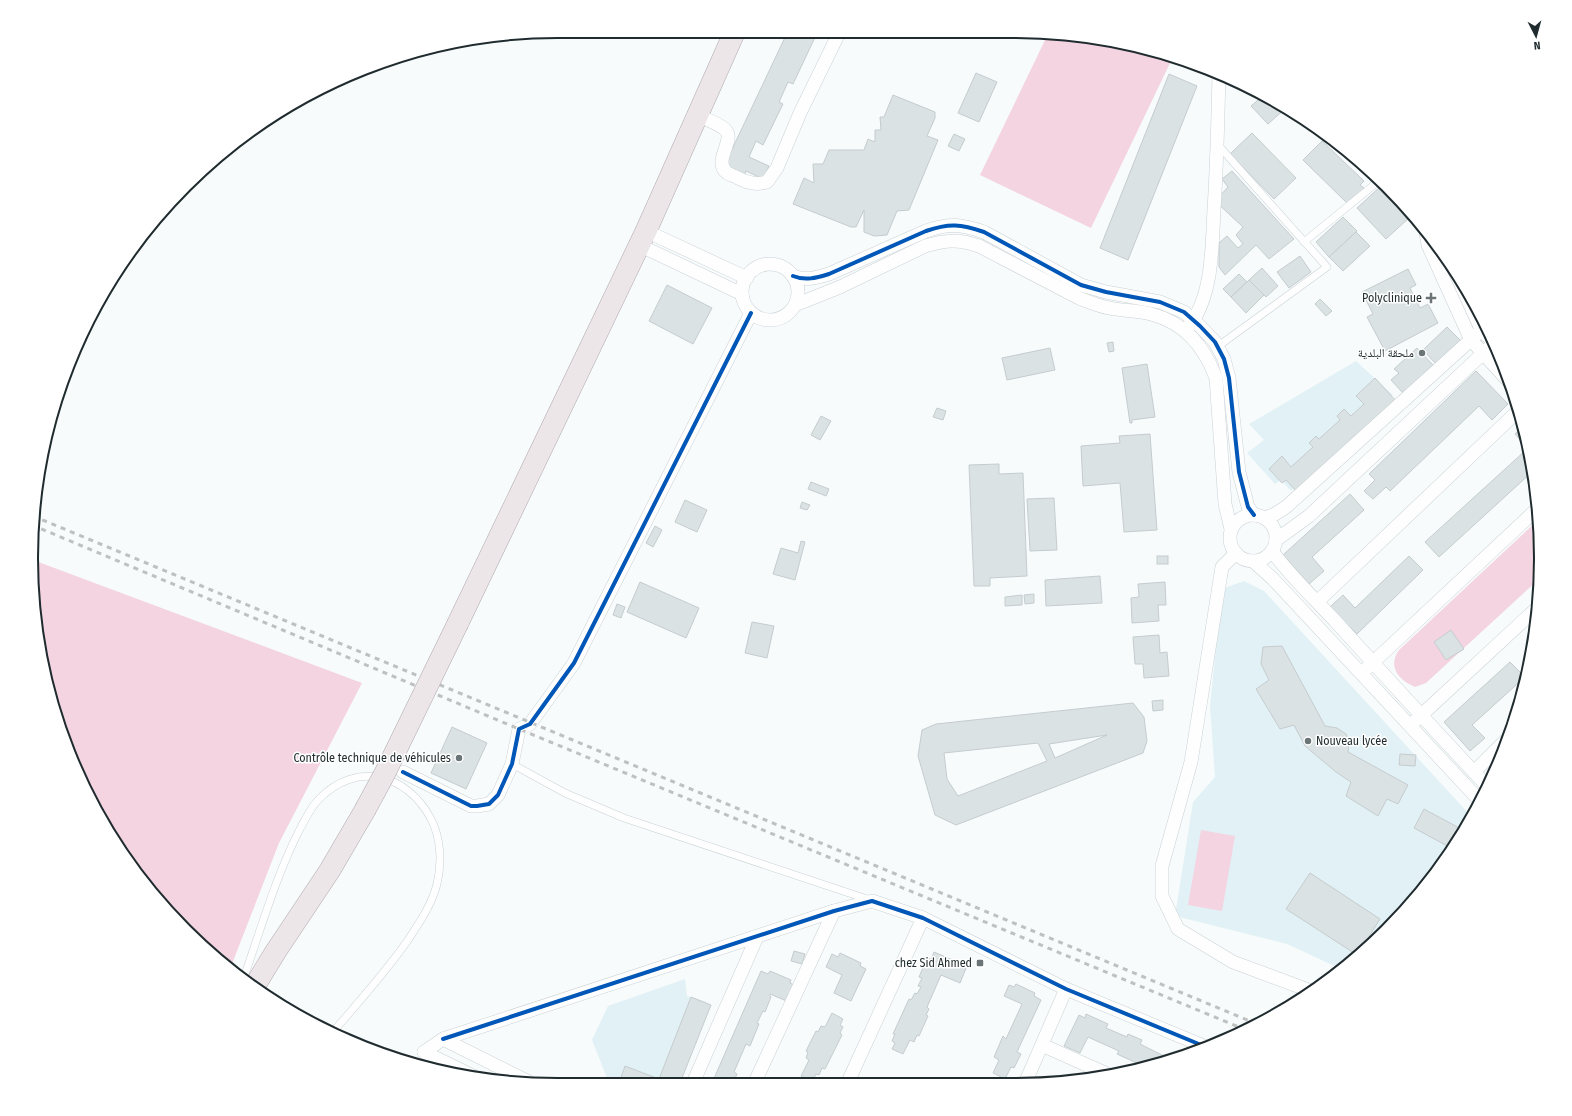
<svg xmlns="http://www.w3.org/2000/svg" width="1572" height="1116" font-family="'Fira Sans Condensed','Noto Naskh Arabic',sans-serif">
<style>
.built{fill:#e2f1f5}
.green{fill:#f4d4e1}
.building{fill:#dbe2e4;stroke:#c5cccf;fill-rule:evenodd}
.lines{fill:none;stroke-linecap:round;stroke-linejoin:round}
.service-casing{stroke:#cad2d4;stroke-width:8}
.minor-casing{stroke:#cad2d4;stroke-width:14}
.primary-casing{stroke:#b1a9ae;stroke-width:22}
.service{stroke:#fefeff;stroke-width:7}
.minor{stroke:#fefeff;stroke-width:13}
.primary{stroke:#ece6e8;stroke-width:21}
.rail{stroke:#bfc1c1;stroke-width:3;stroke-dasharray:5 5;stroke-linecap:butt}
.primary-bridge-casing{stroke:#b1a9ae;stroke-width:22;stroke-linecap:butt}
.primary-bridge{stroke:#ece6e8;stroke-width:21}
.cycleway-casing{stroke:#fff;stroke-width:6}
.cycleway{stroke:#0057b8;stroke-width:4}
.poi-dot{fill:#6b7476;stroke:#fff;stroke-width:1.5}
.labels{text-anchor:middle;stroke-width:3;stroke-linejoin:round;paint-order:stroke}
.poi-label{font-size:12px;fill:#1f2b2e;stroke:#fff;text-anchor:end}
.rim{fill:none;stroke:#1f2b2e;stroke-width:2}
</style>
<rect width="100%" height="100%" fill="#f7fbfc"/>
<g class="built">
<polygon points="1356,361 1393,395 1291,491 1281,480 1275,484 1247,453 1264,440 1249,424"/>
<polygon points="1244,581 1264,591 1471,816 1432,879 1361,954 1341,969 1287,944 1175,916 1193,802 1215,777 1210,706 1222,589"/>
<polygon points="685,979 687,996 706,1002 668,1083 609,1083 592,1040 608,1006"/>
</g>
<g class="green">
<polygon points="1048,34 1117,41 1153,52 1171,61 1091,228 980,175"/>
<path d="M1538 520 1539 579 1426 683 1415 687C1399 680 1387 667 1399 650Z"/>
<polygon points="33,560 362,683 279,843 230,969 162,905 120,851 71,760 35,627"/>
<polygon points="1201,830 1235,836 1222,911 1188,905"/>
</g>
<g class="building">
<polygon points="788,31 818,31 793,84 788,82 779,102 783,104 763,145 756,141 749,157 769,166 763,179 746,171 744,176 730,169 727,160"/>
<polygon points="976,73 997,82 979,122 958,113"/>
<polygon points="1169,74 1197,86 1128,260 1100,248"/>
<polygon points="893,95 935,112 935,118 927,136 938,140 909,210 897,211 887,235 874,236 864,232 864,210 856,227 851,227 793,204 804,178 814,183 813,164 823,164 829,150 864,150 868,139 875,142 875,130 881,130 880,117 884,117"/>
<polygon points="1264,95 1286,108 1268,124 1251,106"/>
<polygon points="1252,133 1296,178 1274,199 1230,154"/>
<polygon points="954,134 965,139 959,151 948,146"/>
<polygon points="1322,141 1364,181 1360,185 1364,188 1348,204 1303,160"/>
<polygon points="1232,171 1294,239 1269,259 1256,245 1225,275 1219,267 1219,243 1227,236 1238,248 1243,244 1236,235 1243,227 1215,201 1228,187 1222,179"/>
<polygon points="1381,186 1410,217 1386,239 1357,208"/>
<polygon points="1343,217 1357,231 1329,257 1316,242"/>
<polygon points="1356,232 1370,246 1343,271 1329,257"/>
<polygon points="1300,256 1311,272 1289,288 1277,272"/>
<polygon points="1262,268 1278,286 1266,297 1249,280"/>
<polygon points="1408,269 1416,285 1410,288 1420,308 1428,304 1438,323 1385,351 1367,317 1373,314 1362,292"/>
<polygon points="1239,274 1247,282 1231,297 1223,289"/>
<polygon points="1249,280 1264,295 1246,313 1231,297"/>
<polygon points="667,285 712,308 693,344 649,321"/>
<polygon points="1320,299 1332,311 1326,316 1315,304"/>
<polygon points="1447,327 1462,342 1437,365 1423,350"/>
<polygon points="1113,342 1114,351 1109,352 1107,343"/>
<polygon points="1050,348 1055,370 1007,380 1002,358"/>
<polygon points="1417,348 1433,365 1403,393 1391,380 1399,373 1394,369"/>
<polygon points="1147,364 1155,417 1132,420 1132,423 1130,423 1122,368"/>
<polygon points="1476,371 1508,404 1492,420 1479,406 1390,491 1386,487 1373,499 1364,491 1375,480 1369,474"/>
<polygon points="1375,378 1396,401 1297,492 1286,480 1282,483 1269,469 1282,456 1291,467 1313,447 1309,443 1316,436 1319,439 1340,420 1337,416 1344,409 1351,416 1364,404 1356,396"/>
<polygon points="937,408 946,411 943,420 933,417"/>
<polygon points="821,416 831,421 820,440 811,435"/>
<polygon points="1522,428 1527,447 1515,434"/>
<polygon points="1150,434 1157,530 1124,532 1120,483 1083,486 1081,446 1120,443 1119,436"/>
<polygon points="1527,449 1532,472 1439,557 1425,542"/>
<polygon points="999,464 999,474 1023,473 1027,576 990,578 990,586 974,586 969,465"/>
<polygon points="811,482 829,489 826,496 808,489"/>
<polygon points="1350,494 1364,510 1312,557 1324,571 1309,584 1283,555"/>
<polygon points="1054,498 1057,550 1030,551 1027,499"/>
<polygon points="685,500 707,510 697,532 675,522"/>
<polygon points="802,502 810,505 807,510 800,508"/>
<polygon points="655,526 662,530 653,547 646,543"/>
<polygon points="801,541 805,542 795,580 773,574 781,548 798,553"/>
<rect x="1157" y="556" width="11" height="8"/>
<polygon points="1409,556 1423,570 1357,634 1330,607 1343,595 1355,608"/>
<polygon points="1100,576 1102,603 1046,606 1045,580"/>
<polygon points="640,582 699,608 686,638 627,612"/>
<polygon points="1165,582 1166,605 1158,605 1159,621 1132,623 1131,598 1139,597 1138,584"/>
<polygon points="1034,594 1034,603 1025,604 1024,595"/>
<polygon points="1022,595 1022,605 1005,606 1005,597"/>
<polygon points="617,604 625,607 621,618 613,615"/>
<polygon points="752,622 774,626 767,658 745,653"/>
<polygon points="1451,630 1464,649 1446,660 1434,642"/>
<polygon points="1159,635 1160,653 1167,652 1169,676 1144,678 1143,664 1135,664 1133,637"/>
<polygon points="1282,646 1325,726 1337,728 1346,734 1349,743 1348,752 1408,785 1398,804 1387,799 1378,816 1346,796 1351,782 1336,772 1305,746 1294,725 1280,729 1256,689 1269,680 1261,664 1263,647"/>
<polygon points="1530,652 1528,664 1523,659"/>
<polygon points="1510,662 1525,677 1472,725 1485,738 1470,751 1444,722"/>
<polygon points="1163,700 1163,710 1153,711 1152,701"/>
<path d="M1133 703 1144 717 1147 741 1143 753 956 825 935 815 918 756 922 730 936 724ZM1107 735 1055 758 1049 744ZM1038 743 1047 761 958 796 947 779 944 753Z"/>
<polygon points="452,727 487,743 466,789 431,773"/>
<polygon points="1400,754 1416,755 1415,766 1399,765"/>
<polygon points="1424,809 1463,830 1451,848 1414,828"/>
<polygon points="1310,873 1380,919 1357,955 1286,909"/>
<polygon points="1430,874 1434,876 1432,879 1416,896 1415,895"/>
<polygon points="794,951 805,954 802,964 791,961"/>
<polygon points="934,952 967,966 960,983 941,975 927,1007 929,1009 926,1015 928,1016 919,1036 917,1035 914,1042 910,1040 903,1054 892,1049 895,1043 892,1041 895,1034 893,1034 909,999 911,1000 915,993 917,994 921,987 918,986 922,978 919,977 927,958 931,959"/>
<polygon points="840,953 861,963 860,966 866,969 851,1001 834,993 842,975 826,967 832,954 838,957"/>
<polygon points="761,971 768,974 770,971 791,980 790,983 796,986 789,1002 770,994 770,996 771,997 765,1012 763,1011 757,1023 759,1024 750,1046 746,1044 734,1072 737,1074 733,1083 712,1083"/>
<polygon points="1016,984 1035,993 1034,996 1041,1000 1017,1052 1021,1054 1014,1068 1011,1067 1005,1079 993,1073 999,1060 994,1057 1003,1036 1006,1039 1022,1004 1004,996 1009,985 1014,987"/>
<polygon points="691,997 711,1005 680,1083 619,1083 625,1066 659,1079"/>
<polygon points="832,1013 843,1019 840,1025 843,1027 840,1033 842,1035 825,1069 822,1068 819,1075 816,1074 812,1081 801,1076 809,1060 806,1058 808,1052 806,1051 816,1031 818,1032 821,1026 825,1027"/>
<polygon points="1086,1014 1108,1024 1106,1028 1127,1037 1128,1034 1142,1040 1140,1044 1168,1058 1145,1064 1142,1062 1141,1065 1117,1054 1119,1051 1088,1037 1080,1053 1064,1046 1079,1015 1085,1018"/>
</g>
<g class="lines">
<g class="service-casing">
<g id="service">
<polyline points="1304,242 1380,180"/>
<polyline points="1217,347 1327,267 1218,145"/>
<polyline points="512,764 565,793 624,818 870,900"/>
<path d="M243 980C261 929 276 875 301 827 306 818 311 807 319 799 356 761 407 773 431 819 441 838 442 863 437 884 432 904 420 922 408 940 385 973 358 1003 332 1033"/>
</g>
</g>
<g class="minor-casing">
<g id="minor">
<path d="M697 115C705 119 723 125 727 132 733 142 713 162 727 173 730 175 735 176 738 178 748 183 756 185 767 182L777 168 800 113 840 31"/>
<polyline points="646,231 747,278"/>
<polyline points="1426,233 1428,245 1471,340 1511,384"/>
<polyline points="639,245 742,294"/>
<circle cx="770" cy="292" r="28"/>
<polyline points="1456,274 1482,331 1487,336"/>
<path d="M793 276C805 281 816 278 829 274L926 231C949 223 961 224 984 232L1081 285 1106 292 1160 302 1184 312 1200 326 1215 342 1224 359 1229 378 1239 472 1248 507 1254 515"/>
<path d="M795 305 840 287 925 246C946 240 958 239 979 246L1079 298C1089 302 1098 306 1109 308 1122 311 1138 310 1151 314 1185 323 1204 346 1216 378L1225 504 1231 529"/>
<path d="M1189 326C1213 296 1212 246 1214 209 1217 164 1218 118 1219 73"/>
<circle cx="1253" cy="538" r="23"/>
<polyline points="1265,518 1275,514 1286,507 1485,327"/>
<polyline points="1276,540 1309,516 1493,344"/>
<path d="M1272 551C1291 577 1315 599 1337 623 1387 678 1437 733 1488 787"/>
<polyline points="1236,553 1222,567 1191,762 1162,866 1162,896 1178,929 1233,962 1311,991"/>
<polyline points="1253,561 1273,579 1480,801"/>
<polyline points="1318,601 1518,411"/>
<polyline points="1367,668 1537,509"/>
<polyline points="1415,721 1537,608"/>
<polyline points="403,772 471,806 477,806 489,804 498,795 512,764 519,729 530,724 574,663 751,313"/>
<polyline points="1474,772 1505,741"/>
<polyline points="443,1039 834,911 872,901 923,918 1066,989 1206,1047"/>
<polyline points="1042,1045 1107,1074"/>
<polyline points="424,1052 443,1039 533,1084"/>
<polyline points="424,1052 473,1076"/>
<polyline points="1026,1081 1066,989"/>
<polyline points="755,1082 834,911"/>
<polyline points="848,1082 923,918"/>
<polyline points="693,1083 757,937"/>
</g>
</g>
<g class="primary-casing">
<g id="primary">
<polyline points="458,623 646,231 735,31"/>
<polyline points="254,987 276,951 330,870 365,810"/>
</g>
</g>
<use href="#service" class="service"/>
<use href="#minor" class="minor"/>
<use href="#primary" class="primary"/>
<g class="rail">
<polyline points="33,516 1257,1024"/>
<polyline points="32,525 519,729 1246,1030"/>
</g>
<g class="primary-bridge-casing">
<polyline id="primary-bridge" points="365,810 385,773 458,623"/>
</g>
<use href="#primary-bridge" class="primary-bridge"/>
<g class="cycleway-casing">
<g id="cycleway">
<path d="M793 276C805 281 816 278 829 274L926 231C949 223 961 224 984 232L1081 285 1106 292 1160 302 1184 312 1200 326 1215 342 1224 359 1229 378 1239 472 1248 507 1254 515"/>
<polyline points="403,772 471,806 477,806 489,804 498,795 512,764 519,729 530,724 574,663 751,313"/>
<polyline points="443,1039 834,911 872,901 923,918 1066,989 1206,1047"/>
</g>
</g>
<use href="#cycleway" class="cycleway"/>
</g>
<g class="poi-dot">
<path d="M1429 292h4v4h4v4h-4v4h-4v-4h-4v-4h4z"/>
<circle cx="1422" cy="353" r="4"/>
<circle cx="1308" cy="741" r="4"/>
<circle cx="459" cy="758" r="4"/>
<rect x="976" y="959" width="8" height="8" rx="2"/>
</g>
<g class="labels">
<g class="poi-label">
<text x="1422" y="302">Polyclinique</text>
<text x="1414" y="357">ملحقة البلدية</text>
<text x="1316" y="745" text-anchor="start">Nouveau lycée</text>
<text x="451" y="762">Contrôle technique de véhicules</text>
<text x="972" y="967">chez Sid Ahmed</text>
</g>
</g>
<path d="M0 0H1572V1116H0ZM558 38H1014A520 520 0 0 1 1534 558V558A520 520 0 0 1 1014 1078H558A520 520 0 0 1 38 558V558A520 520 0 0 1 558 38Z" fill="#fff" fill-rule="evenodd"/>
<path class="rim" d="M558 38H1014A520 520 0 0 1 1534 558V558A520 520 0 0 1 1014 1078H558A520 520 0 0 1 38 558V558A520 520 0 0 1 558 38Z"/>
<g transform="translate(1536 36) rotate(174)" stroke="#ffffff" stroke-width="3" paint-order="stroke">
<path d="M0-3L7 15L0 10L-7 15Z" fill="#1f2b2e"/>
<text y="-6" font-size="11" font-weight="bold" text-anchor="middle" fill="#1f2b2e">N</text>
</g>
</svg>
